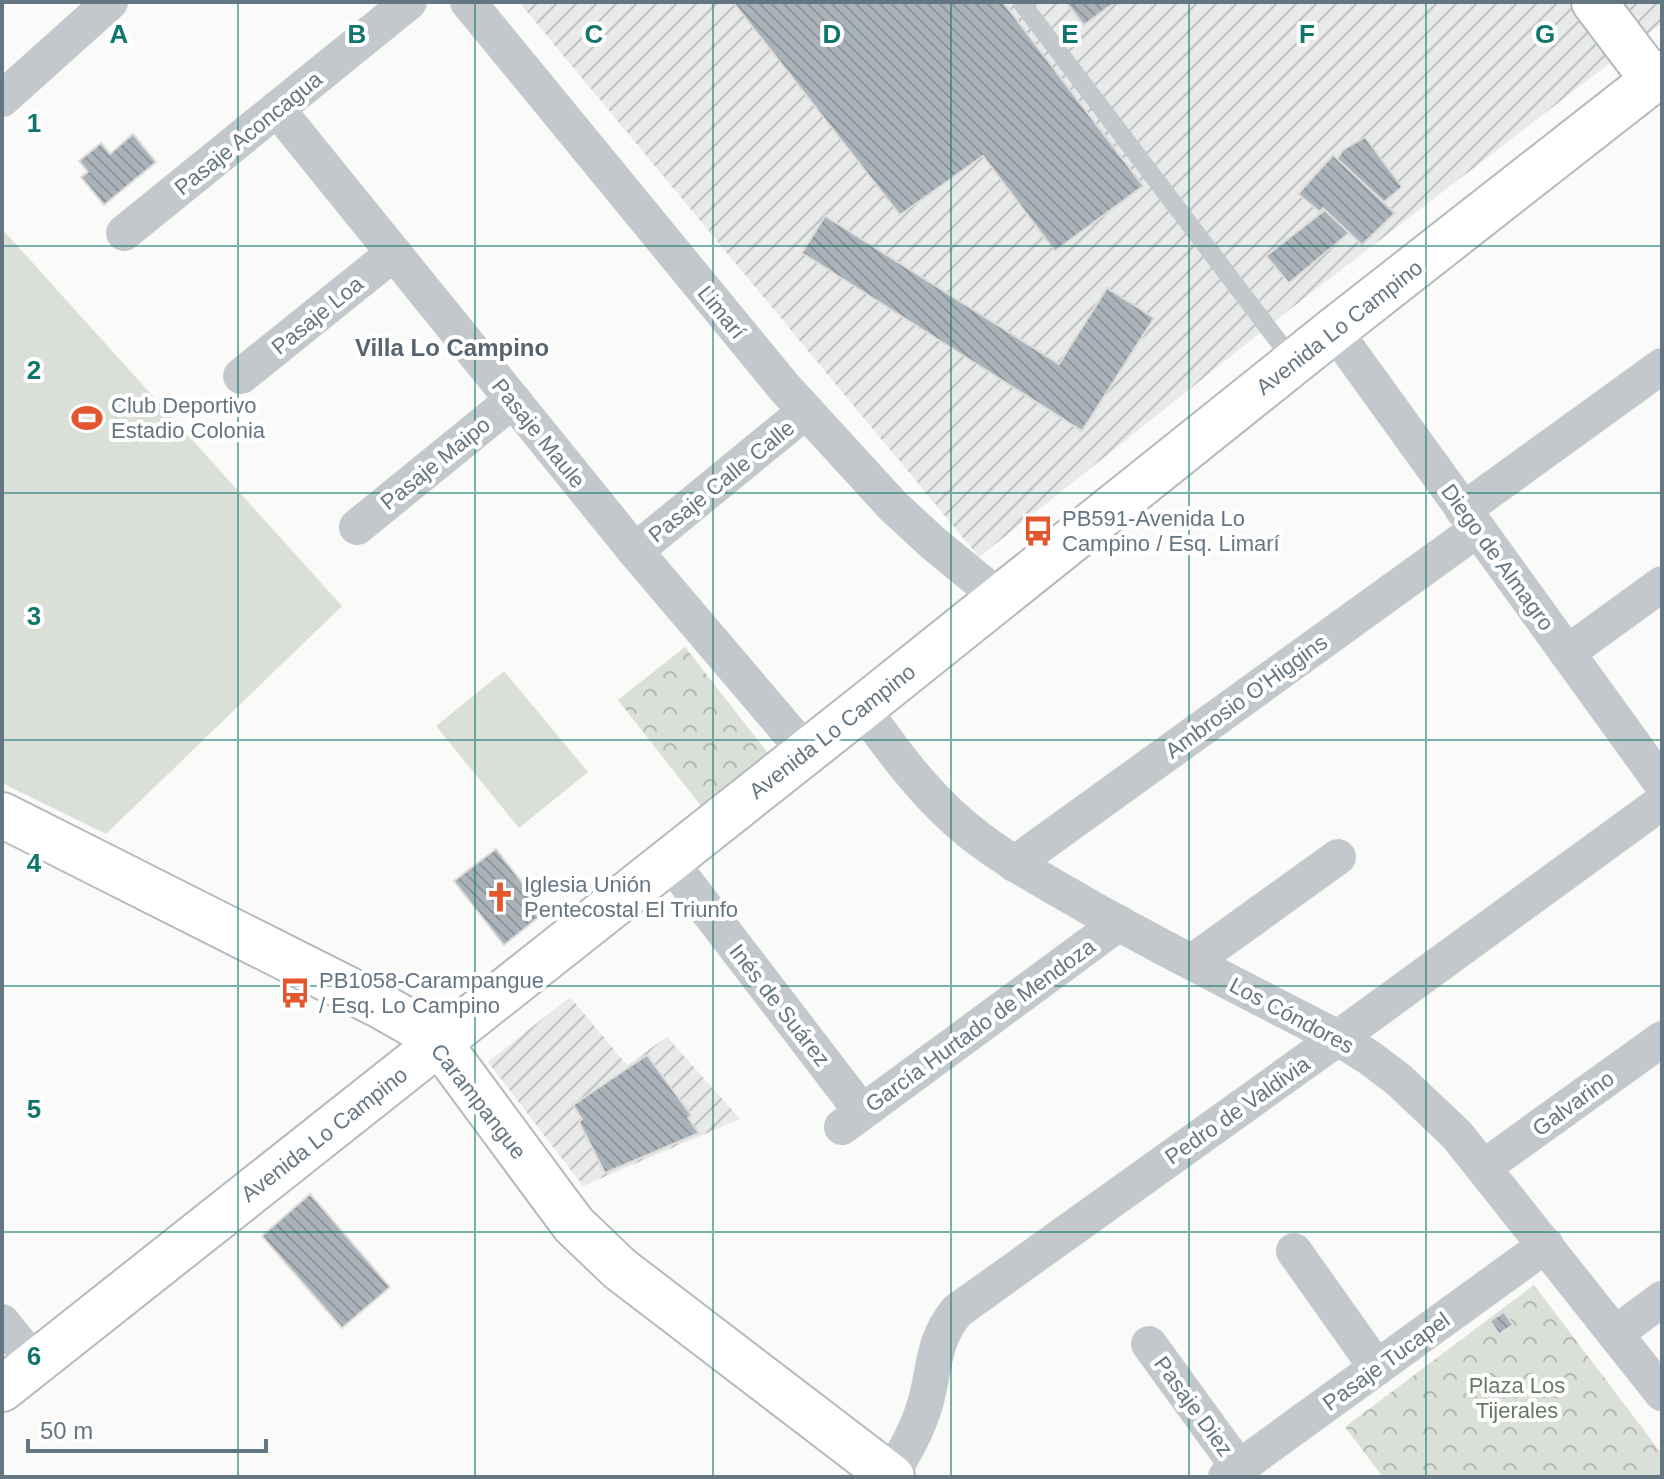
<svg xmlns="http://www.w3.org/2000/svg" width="1664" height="1479" font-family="Arial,sans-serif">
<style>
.industrial{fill:url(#industrial-furrows)}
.grass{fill:#dadfd7}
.forest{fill:url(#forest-crowns)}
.building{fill:url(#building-back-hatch);stroke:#dcdcda;stroke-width:2}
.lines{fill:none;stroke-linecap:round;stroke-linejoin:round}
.secondary-casing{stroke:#b3babf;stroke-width:48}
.lane{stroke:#c3c8cc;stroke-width:18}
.street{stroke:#c3c8cc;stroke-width:36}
.secondary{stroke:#fff;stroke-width:44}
.grid{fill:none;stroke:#0f766e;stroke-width:2;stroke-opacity:0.55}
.labels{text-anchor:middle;stroke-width:8;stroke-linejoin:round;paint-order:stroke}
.street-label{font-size:22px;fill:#657683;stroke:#fff}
.poi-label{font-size:22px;fill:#657683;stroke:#fff;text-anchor:start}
.park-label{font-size:22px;fill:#687a64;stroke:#fff}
.neighbourhood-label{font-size:24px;font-weight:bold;fill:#57646e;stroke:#fff}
.grid-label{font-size:26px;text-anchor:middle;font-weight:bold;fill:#0f766e;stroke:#fff;stroke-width:8;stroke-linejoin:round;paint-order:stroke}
</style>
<defs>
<pattern id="industrial-furrows" width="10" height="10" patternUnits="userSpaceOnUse" patternTransform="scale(2)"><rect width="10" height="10" fill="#e8e9e9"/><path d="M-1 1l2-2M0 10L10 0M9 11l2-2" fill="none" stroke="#c0c1c2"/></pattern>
<pattern id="forest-crowns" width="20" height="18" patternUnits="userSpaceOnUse" patternTransform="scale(2)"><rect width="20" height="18" fill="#dadfd7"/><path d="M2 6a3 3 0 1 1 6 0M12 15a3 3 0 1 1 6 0" fill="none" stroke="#b4b9b4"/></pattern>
<pattern id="building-back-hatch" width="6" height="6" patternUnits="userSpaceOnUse" patternTransform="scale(2)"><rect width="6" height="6" fill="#aab3b9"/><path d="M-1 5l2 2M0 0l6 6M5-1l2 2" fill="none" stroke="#8e969c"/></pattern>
</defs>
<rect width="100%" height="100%" fill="#fafaf8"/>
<g class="industrial">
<polygon points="519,2 1662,2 1662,23 1289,310 979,557"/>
<polygon points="570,997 627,1065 667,1037 740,1119 583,1186 488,1062"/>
</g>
<g class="grass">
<polygon points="3,230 342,606 106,834 2,783"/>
<polygon points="504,671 588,772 519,828 436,726"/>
</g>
<g class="forest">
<polygon points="685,647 768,753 701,806 618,700"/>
<polygon points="1534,1285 1662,1454 1662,1477 1383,1477 1345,1427"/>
</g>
<g class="building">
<polygon points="733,2 1003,2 1143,186 1055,251 983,156 900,215"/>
<polygon points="1066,2 1115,2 1084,25"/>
<polygon points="133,134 156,162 104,205 81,177 88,172 79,161 101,143 110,154"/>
<polygon points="1365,137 1402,187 1384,202 1337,159 1343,150"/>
<polygon points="1333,155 1395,213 1362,245 1323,208 1320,212 1298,194"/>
<polygon points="1325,210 1349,233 1289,283 1266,256"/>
<polygon points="825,216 1059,364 1107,288 1154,318 1082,431 802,253"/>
<polygon points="496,849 545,912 504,945 454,881"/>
<polygon points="647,1055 691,1115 688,1118 699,1133 605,1173 579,1122 582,1119 573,1105"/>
<polygon points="310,1194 390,1287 342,1328 262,1236"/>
<polygon points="1504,1312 1513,1325 1499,1334 1490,1321"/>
</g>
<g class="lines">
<g class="secondary-casing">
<g id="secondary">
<polyline points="1594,2 1653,80"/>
<polyline points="2,815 381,1006 411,1023 440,1044 556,1201 574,1225 620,1269 892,1477"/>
<polyline points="2,1389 862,708 1334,330 1662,73"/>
</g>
</g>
<polyline class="lane" points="1021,2 1294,362"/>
<g class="street">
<polyline points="468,2 784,387 893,506 933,543 1000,598"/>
<polyline points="2,99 110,2"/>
<polyline points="277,109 635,551 806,752"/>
<polyline points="124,233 409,2"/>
<polyline points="1334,330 1662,784"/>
<polyline points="241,376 394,253"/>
<polyline points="1463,510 1662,366"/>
<polyline points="357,527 513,400"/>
<polyline points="635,551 806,411"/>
<polyline points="1567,653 1662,584"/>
<path d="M862 708C891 748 919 787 956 820 996 856 1043 880 1089 907 1171 953 1255 995 1338 1038L1370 1058 1399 1080 1457 1135 1662 1393"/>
<polyline points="669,860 862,1112"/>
<polyline points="1014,864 1478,529"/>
<polyline points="1192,962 1338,857"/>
<polyline points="842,1127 1119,923"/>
<polyline points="1484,1167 1662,1039"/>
<polyline points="1294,1251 1377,1368"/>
<polyline points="2,1322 35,1363"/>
<polyline points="1615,1334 1662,1299"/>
<polyline points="1149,1344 1239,1468"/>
<path d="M890 1475C906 1451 920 1426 927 1397 935 1363 934 1339 957 1311L1338 1038 1662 802"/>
<polyline points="1226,1477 1546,1245"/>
</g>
<use href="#secondary" class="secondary"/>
</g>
<path class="grid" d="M238 2V1477M475 2V1477M713 2V1477M951 2V1477M1189 2V1477M1426 2V1477M2 246H1662M2 493H1662M2 740H1662M2 986H1662M2 1232H1662"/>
<defs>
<g id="stadium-bare" transform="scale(2.4)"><path d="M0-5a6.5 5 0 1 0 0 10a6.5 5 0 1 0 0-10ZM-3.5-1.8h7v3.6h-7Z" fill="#e4572e" stroke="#fff" stroke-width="2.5" paint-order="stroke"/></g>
<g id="bus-bare" transform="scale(2.4)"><path d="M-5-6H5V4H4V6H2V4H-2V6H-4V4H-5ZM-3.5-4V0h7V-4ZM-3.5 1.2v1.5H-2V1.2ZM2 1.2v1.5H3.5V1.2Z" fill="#e4572e" stroke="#fff" stroke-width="2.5" paint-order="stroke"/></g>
<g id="church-bare" transform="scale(2.4)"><path d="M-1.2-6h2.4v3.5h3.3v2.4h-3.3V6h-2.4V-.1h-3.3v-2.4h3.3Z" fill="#e4572e" stroke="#fff" stroke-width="2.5" paint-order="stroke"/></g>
</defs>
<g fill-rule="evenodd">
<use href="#stadium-bare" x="87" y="418"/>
<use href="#bus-bare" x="1038" y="531"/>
<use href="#church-bare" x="500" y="897"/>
<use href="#bus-bare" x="295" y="993"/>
</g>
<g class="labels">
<g class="street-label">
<text transform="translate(248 133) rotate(-39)" y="8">Pasaje Aconcagua</text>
<text transform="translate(722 312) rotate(51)" y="8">Limarí</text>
<text transform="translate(317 315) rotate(-39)" y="8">Pasaje Loa</text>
<text transform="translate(1339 327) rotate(-38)" y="8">Avenida Lo Campino</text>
<text transform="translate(539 433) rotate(51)" y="8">Pasaje Maule</text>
<text transform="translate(435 463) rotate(-39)" y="8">Pasaje Maipo</text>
<text transform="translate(721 481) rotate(-39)" y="8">Pasaje Calle Calle</text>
<text transform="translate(1498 557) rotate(54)" y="8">Diego de Almagro</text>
<text transform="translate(1246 696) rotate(-36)" y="8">Ambrosio O'Higgins</text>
<text transform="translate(832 731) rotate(-38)" y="8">Avenida Lo Campino</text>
<text transform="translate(780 1005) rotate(52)" y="8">Inés de Suárez</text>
<text transform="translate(1292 1015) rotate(28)" y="8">Los Cóndores</text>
<text transform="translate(980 1025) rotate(-36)" y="8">García Hurtado de Mendoza</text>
<text transform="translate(479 1101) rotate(52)" y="8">Carampangue</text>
<text transform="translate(1573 1103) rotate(-36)" y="8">Galvarino</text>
<text transform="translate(1237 1110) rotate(-35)" y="8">Pedro de Valdivia</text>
<text transform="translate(324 1134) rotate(-38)" y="8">Avenida Lo Campino</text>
<text transform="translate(1386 1361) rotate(-36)" y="8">Pasaje Tucapel</text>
<text transform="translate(1194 1406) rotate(54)" y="8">Pasaje Diez</text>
</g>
<g class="poi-label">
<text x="111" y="413">Club Deportivo<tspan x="111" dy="25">Estadio Colonia</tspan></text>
<text x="1062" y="526">PB591-Avenida Lo<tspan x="1062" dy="25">Campino / Esq. Limarí</tspan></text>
<text x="524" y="892">Iglesia Unión<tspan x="524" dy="25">Pentecostal El Triunfo</tspan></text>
<text x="319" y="988">PB1058-Carampangue<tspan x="319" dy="25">/ Esq. Lo Campino</tspan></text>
</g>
<g class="park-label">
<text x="1517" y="1393">Plaza Los<tspan x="1517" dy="25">Tijerales</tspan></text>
</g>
<g class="neighbourhood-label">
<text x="452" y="356">Villa Lo Campino</text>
</g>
</g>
<g class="grid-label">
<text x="119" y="43">A</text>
<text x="357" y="43">B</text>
<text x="594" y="43">C</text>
<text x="832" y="43">D</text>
<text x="1070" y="43">E</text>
<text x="1307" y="43">F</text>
<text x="1545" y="43">G</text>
<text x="34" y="132">1</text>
<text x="34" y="379">2</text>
<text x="34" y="625">3</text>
<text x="34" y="872">4</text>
<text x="34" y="1118">5</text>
<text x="34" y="1365">6</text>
</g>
<rect width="1664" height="1479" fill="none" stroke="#657683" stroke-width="8"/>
<path d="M28 1439v12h238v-12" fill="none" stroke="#657683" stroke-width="4"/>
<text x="40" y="1439" font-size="24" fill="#657683" stroke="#ffffff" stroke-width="6" paint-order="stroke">50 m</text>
</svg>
